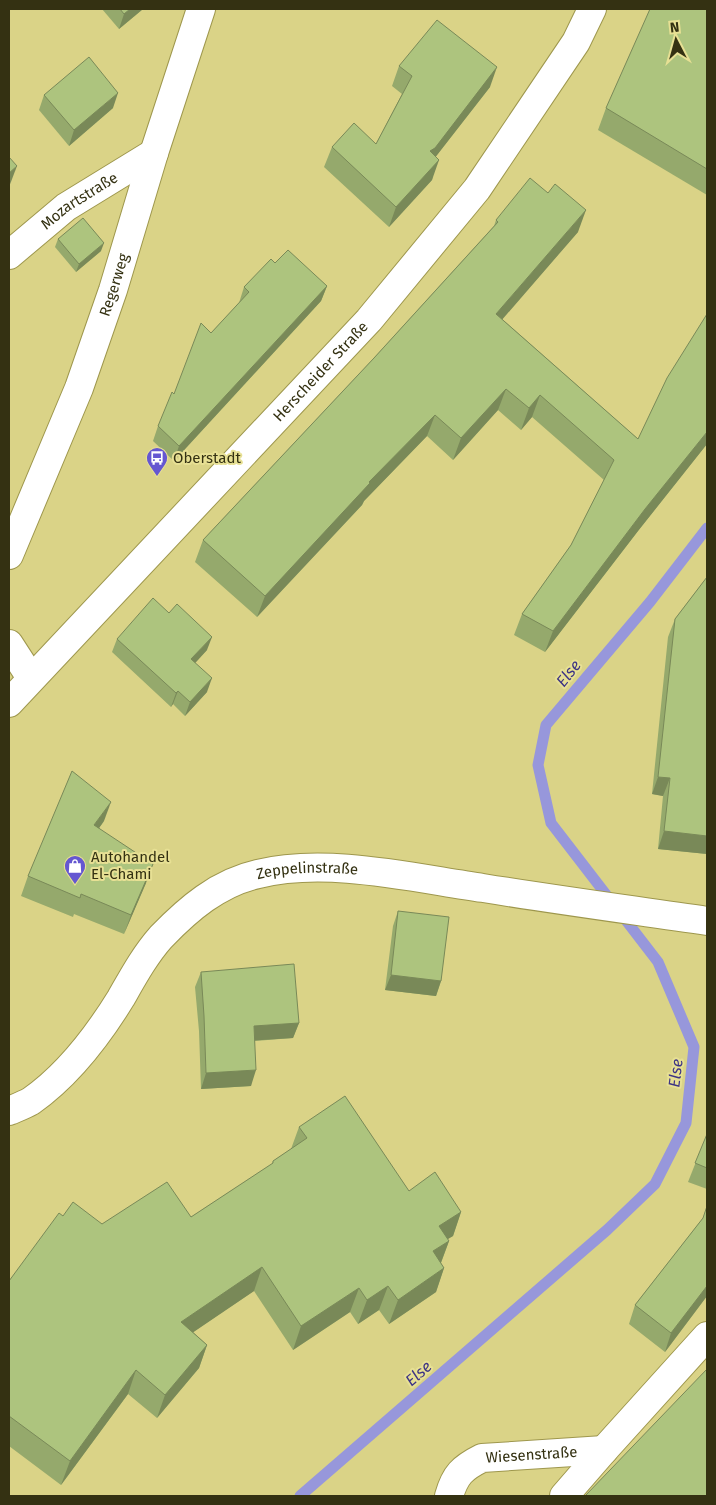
<svg xmlns="http://www.w3.org/2000/svg" width="716" height="1505" font-family="'Fira Sans',sans-serif">
<style>
.lines{fill:none;stroke-linecap:round;stroke-linejoin:round}
.stream{stroke:#9797db;stroke-width:11}
.street-casing{stroke:#9e974d;stroke-width:30}
.secondary-casing{stroke:#9e974d;stroke-width:30}
.street{stroke:#fff;stroke-width:28}
.secondary{stroke:#fff;stroke-width:28}
.wall{fill:#95a96c}
.shaded-wall{fill:#798958}
.building{fill:#adc47e;stroke:#798958}
.labels{text-anchor:middle;stroke-width:4;stroke-linejoin:round;paint-order:stroke}
.street-label{font-size:15px;fill:#343112;stroke:#e7e094}
.poi-label{font-size:15px;fill:#343112;stroke:#e7e094;text-anchor:start}
.water-label{font-size:16px;font-style:italic;fill:#3d3484;stroke:#e7e094}
</style>
<rect width="100%" height="100%" fill="#dad387"/>
<g class="lines">
<polyline class="stream" points="300,1496 607,1230 655,1184 686,1123 694,1047 658,962 551,823 538,765 546,725 650,602 707,528"/>
<g class="street-casing">
<g id="street">
<path id="s1" d="M9 255 66 207 154 153"/>
<path id="s2" d="M9 555 79 388 113 290 154 153 201 9"/>
<polyline points="9,644 31,678"/>
<path id="s3" d="M9 1111C16 1108 24 1105 31 1101 68 1075 97 1037 121 998 133 977 145 955 161 937 188 909 218 883 258 874 327 857 413 878 483 888 557 900 632 910 707 921"/>
<path id="s4" d="M449 1496C455 1475 462 1468 482 1458L604 1450"/>
<polyline points="564,1496 604,1450 707,1336"/>
</g>
</g>
<g class="secondary-casing">
<g id="secondary">
<path id="s5" d="M9 703 369 320 477 189 576 42 592 9"/>
</g>
</g>
<use href="#street" class="street"/>
<use href="#secondary" class="secondary"/>
</g>
<g class="wall">
<polygon points="102,9 143,9 119,29"/>
<polygon points="707,9 707,195 598,130 606,108"/>
<polygon points="399,66 490,87 436,156 432,180 389,227 324,167 332,147 376,144 402,94 392,86"/>
<polygon points="44,95 113,108 69,146 39,110"/>
<polygon points="496,220 578,232 502,319 638,439 707,314 707,444 638,531 545,652 514,635 522,614 571,545 604,480 532,417 521,430 498,410 453,460 427,436 364,501 362,505 257,617 195,562 203,540 374,358 494,226"/>
<polygon points="58,239 101,251 76,272 55,247"/>
<polygon points="275,263 327,286 321,301 174,461 153,441 158,426 174,394 211,333 239,303 244,287"/>
<polygon points="707,577 707,854 658,849 663,796 652,794 668,637 675,619"/>
<polygon points="117,639 207,650 195,663 207,692 185,716 173,704 171,707 112,652"/>
<polygon points="104,821 99,828 146,883 124,934 74,914 73,917 21,896 28,876"/>
<polygon points="398,911 441,981 436,996 385,990 393,926"/>
<polygon points="201,972 299,1023 293,1038 255,1041 251,1086 201,1089 199,1031 195,987"/>
<polygon points="299,1127 409,1191 461,1212 453,1236 447,1239 449,1241 441,1263 444,1268 436,1292 389,1324 379,1310 358,1324 350,1312 293,1350 254,1291 193,1332 207,1345 199,1368 157,1418 128,1394 61,1485 9,1446 9,1281 63,1216 102,1224 191,1217 272,1164 273,1161 291,1149"/>
<polygon points="707,1134 707,1189 688,1182"/>
<polygon points="707,1206 707,1296 665,1352 629,1324 635,1305 703,1218"/>
</g>
<g class="shaded-wall">
<polygon points="130,9 143,9 119,29 124,14"/>
<polygon points="497,67 490,87 427,168 430,151"/>
<polygon points="118,93 113,108 69,146 74,130"/>
<polygon points="439,160 432,180 389,227 396,207"/>
<polygon points="17,166 9,187 9,173"/>
<polygon points="586,210 578,232 488,336 496,314"/>
<polygon points="104,243 101,251 76,272 79,264"/>
<polygon points="327,286 321,301 174,461 179,446"/>
<polygon points="506,389 498,410 453,460 461,438"/>
<polygon points="540,395 532,417 521,430 529,408"/>
<polygon points="435,415 427,436 364,501 362,505 257,617 265,596 369,482"/>
<polygon points="707,432 707,444 638,531 545,652 553,631 645,509"/>
<polygon points="212,637 207,650 186,673 191,659"/>
<polygon points="212,678 207,692 185,716 190,702"/>
<polygon points="178,691 173,704 171,707 176,693"/>
<polygon points="658,777 670,778 663,796 652,794"/>
<polygon points="111,802 104,821 87,845 94,825"/>
<polygon points="664,831 707,836 707,854 658,849"/>
<polygon points="153,864 146,883 124,934 131,915"/>
<polygon points="391,975 441,981 436,996 385,990"/>
<polygon points="299,1023 293,1038 248,1041 254,1026"/>
<polygon points="256,1070 251,1086 201,1089 206,1073"/>
<polygon points="461,1212 453,1236 430,1250 439,1226"/>
<polygon points="449,1241 440,1265 433,1251"/>
<polygon points="262,1267 254,1291 173,1346 181,1322"/>
<polygon points="444,1268 436,1292 389,1324 398,1300"/>
<polygon points="388,1286 379,1310 358,1324 367,1300"/>
<polygon points="707,1286 707,1296 665,1352 671,1333"/>
<polygon points="359,1288 350,1312 293,1350 301,1326"/>
<polygon points="207,1345 199,1368 157,1418 165,1395"/>
<polygon points="136,1370 128,1394 61,1485 70,1461"/>
</g>
<g class="building">
<polygon points="120,9 130,9 124,14"/>
<polygon points="650,9 707,9 707,169 606,108"/>
<polygon points="437,20 497,67 435,148 430,151 439,160 396,207 332,147 354,123 376,144 412,76 399,66"/>
<polygon points="89,57 118,93 74,130 44,95"/>
<polygon points="9,157 17,166 9,173"/>
<polygon points="530,178 548,193 555,184 586,210 496,314 638,439 667,378 707,314 707,432 645,509 553,631 522,614 571,545 614,460 540,395 529,408 506,389 461,438 435,415 369,482 370,483 265,596 203,540 374,358 498,222 496,220"/>
<polygon points="83,218 104,243 79,264 58,239"/>
<polygon points="288,250 327,286 179,446 158,426 172,392 174,394 201,323 211,333 249,292 244,287 271,259 275,263"/>
<polygon points="707,577 707,836 664,831 670,778 658,777 675,619"/>
<polygon points="153,598 169,613 177,604 212,637 191,659 212,678 190,702 178,691 176,693 117,639"/>
<polygon points="72,771 111,802 94,825 153,864 131,915 81,894 80,898 28,876"/>
<polygon points="398,911 449,917 441,981 391,975"/>
<polygon points="294,964 299,1023 254,1026 256,1070 206,1073 204,1016 201,972"/>
<polygon points="345,1096 409,1191 435,1172 461,1212 439,1226 449,1241 433,1251 444,1268 398,1300 388,1286 367,1300 359,1288 301,1326 262,1267 181,1322 207,1345 165,1395 136,1370 70,1461 9,1416 9,1281 59,1213 63,1216 73,1202 102,1224 167,1182 191,1217 273,1163 273,1161 307,1138 299,1127"/>
<polygon points="707,1134 707,1168 695,1163"/>
<polygon points="707,1206 707,1286 671,1333 635,1305 703,1218"/>
<polygon points="707,1369 707,1496 585,1496"/>
</g>
<defs>
<g id="bus-pin" transform="scale(1.125)"><path d="M0 17L-7.5 6A9.5 9.5 0 1 1 7.5 6Z" fill="#6557d1" stroke="#e7e094"/><path d="M-5-6H5V4H4V6H2V4H-2V6H-4V4H-5ZM-3.5-4V0h7V-4ZM-3.5 1.2v1.5H-2V1.2ZM2 1.2v1.5H3.5V1.2Z" fill="#fff"/></g>
<g id="shop-pin" transform="scale(1.125)"><path d="M0 17L-7.5 6A9.5 9.5 0 1 1 7.5 6Z" fill="#6557d1" stroke="#e7e094"/><path d="M-5-2.5h2.3a2.7 3.5 0 0 1 5.4 0H5L5.5 6h-11ZM-1.5-2.5h3a1.5 2.3 0 0 0-3 0Z" fill="#fff"/></g>
</defs>
<g fill-rule="evenodd">
<use href="#bus-pin" x="157" y="458"/>
<use href="#shop-pin" x="75" y="866"/>
</g>
<g class="labels">
<g class="street-label">
<text dy="5" stroke="none"><textPath href="#s1" startOffset="89">Mozartstraße</textPath></text>
<text dy="5" stroke="none"><textPath href="#s2" startOffset="290">Regerweg</textPath></text>
<text dy="5" stroke="none"><textPath href="#s5" startOffset="455">Herscheider Straße</textPath></text>
<text dy="5" stroke="none"><textPath href="#s3" startOffset="402">Zeppelinstraße</textPath></text>
<text dy="5" stroke="none"><textPath href="#s4" startOffset="102">Wiesenstraße</textPath></text>
</g>
<g class="poi-label">
<text x="173" y="463">Oberstadt</text>
<text x="91" y="862">Autohandel<tspan x="91" dy="17">El-Chami</tspan></text>
</g>
<g class="water-label">
<text transform="translate(568 673) rotate(-51)" y="6">Else</text>
<text transform="translate(675 1073) rotate(-83)" y="6">Else</text>
<text transform="translate(418 1373) rotate(-41)" y="6">Else</text>
</g>
</g>
<rect width="716" height="1505" fill="none" stroke="#343112" stroke-width="20"/>
<g transform="translate(676 40) rotate(354)" stroke="#e7e094" stroke-width="4" paint-order="stroke">
<path d="M0-4L9 19L0 12L-9 19Z" fill="#343112"/>
<text y="-8" font-size="14" font-weight="bold" text-anchor="middle" fill="#343112">N</text>
</g>
</svg>
